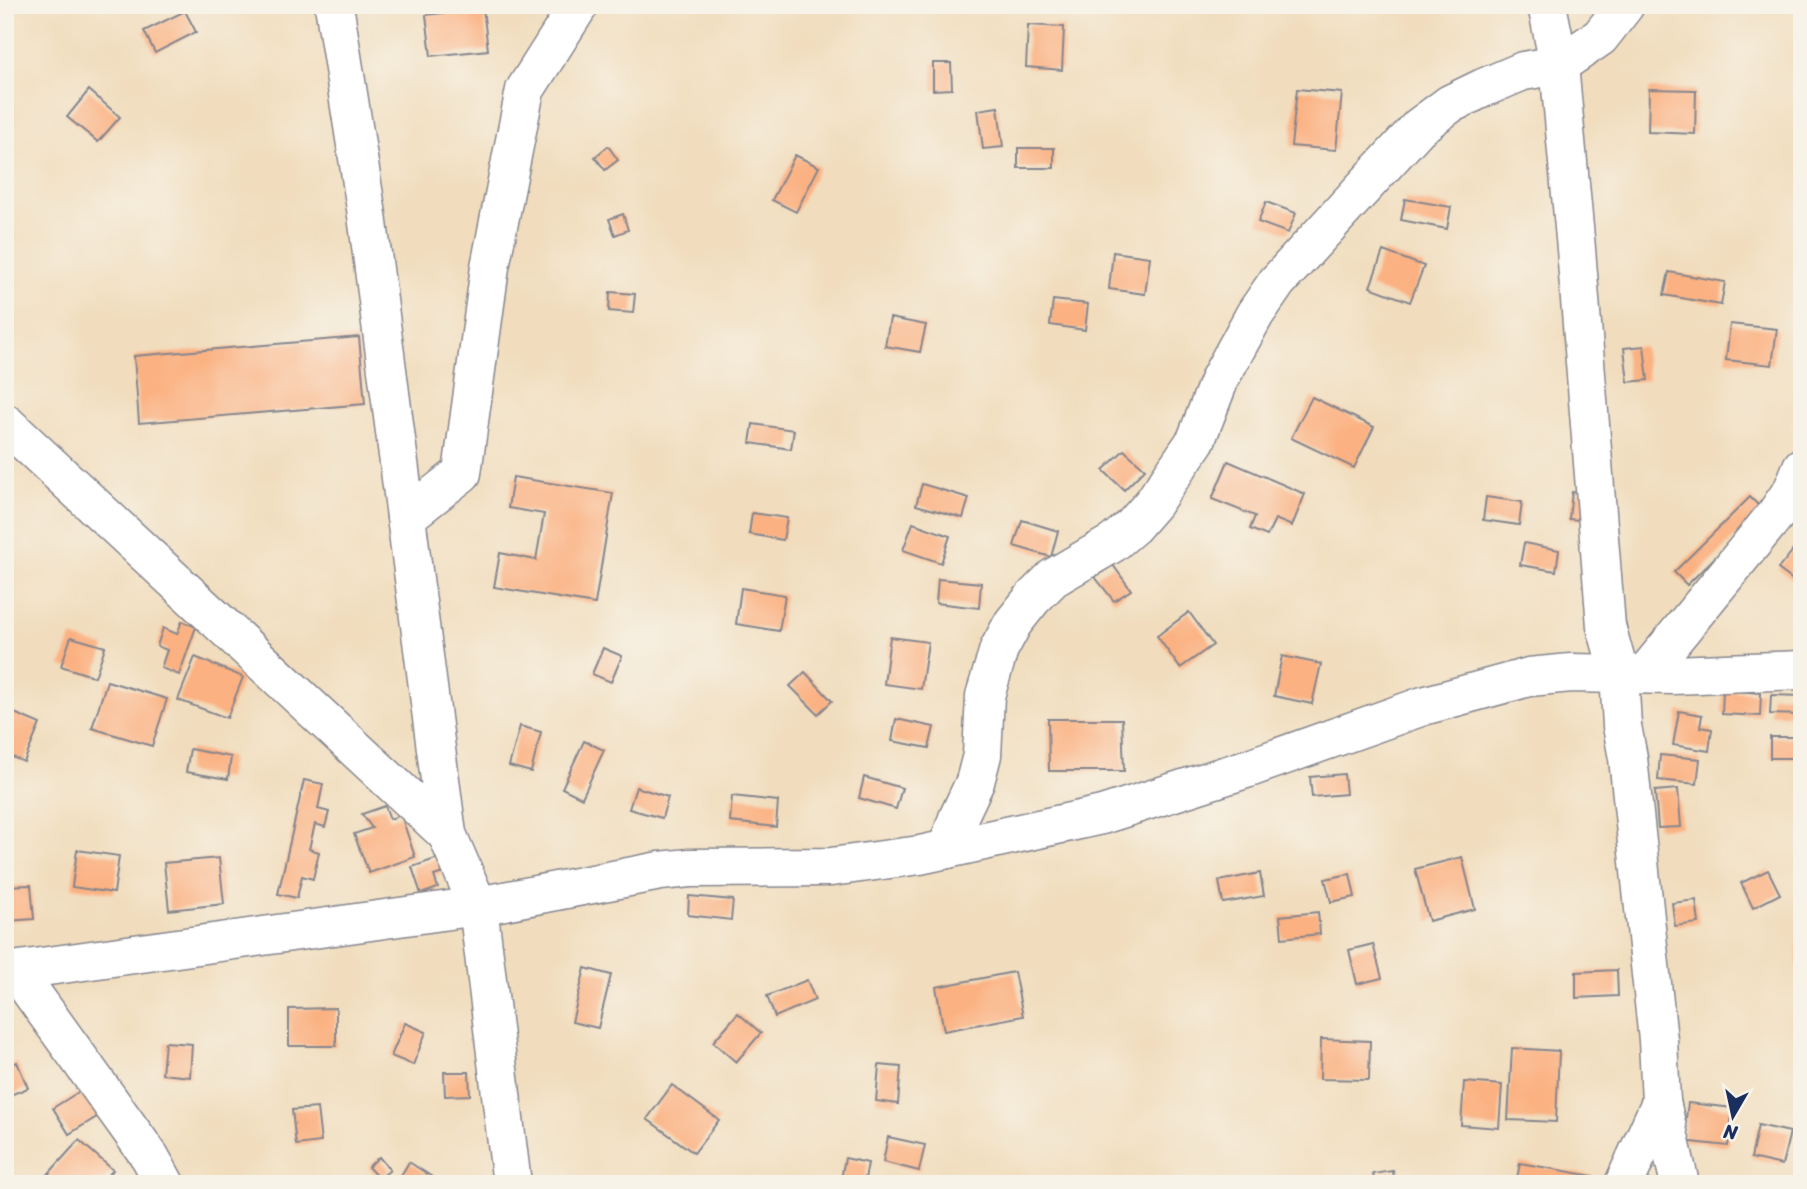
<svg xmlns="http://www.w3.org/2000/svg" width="1807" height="1189" font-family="Sriracha,sans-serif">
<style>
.building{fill:#fbb181}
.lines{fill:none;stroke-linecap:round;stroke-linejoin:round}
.street-casing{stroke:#86868e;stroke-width:41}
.street{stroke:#fff;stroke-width:38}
</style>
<rect width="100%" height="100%" fill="#f7f3e8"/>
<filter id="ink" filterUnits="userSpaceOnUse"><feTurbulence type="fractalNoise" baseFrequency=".0143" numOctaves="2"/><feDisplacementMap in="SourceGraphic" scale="14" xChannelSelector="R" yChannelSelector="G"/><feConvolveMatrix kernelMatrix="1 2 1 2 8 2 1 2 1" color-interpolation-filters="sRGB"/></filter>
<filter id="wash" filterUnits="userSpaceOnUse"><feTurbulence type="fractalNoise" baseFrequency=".00686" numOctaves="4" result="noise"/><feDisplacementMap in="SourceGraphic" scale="28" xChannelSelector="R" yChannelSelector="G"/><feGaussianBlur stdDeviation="1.57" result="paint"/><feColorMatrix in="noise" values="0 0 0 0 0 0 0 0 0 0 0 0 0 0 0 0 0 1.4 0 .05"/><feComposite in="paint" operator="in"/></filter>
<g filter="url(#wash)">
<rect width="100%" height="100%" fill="#f1ddbd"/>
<g id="blocks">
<g class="building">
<polygon points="483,8 488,50 431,56 426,15"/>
<polygon points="185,11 196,32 155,53 144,31"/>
<polygon points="1028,25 1064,27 1062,70 1026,67"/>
<polygon points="933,63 951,63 952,89 933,90"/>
<polygon points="1297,89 1342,93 1336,150 1291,146"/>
<polygon points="1649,89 1696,90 1695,134 1648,132"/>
<polygon points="89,90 120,117 98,142 67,117"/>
<polygon points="998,107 1003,147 983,149 978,110"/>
<polygon points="608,146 618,160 605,170 595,157"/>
<rect x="1018" y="148" width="36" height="20"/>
<polygon points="795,155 819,167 796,212 772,200"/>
<polygon points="1405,199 1451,207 1447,229 1401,220"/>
<polygon points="1266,202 1296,213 1288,233 1258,222"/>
<polygon points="623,214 628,230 615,235 609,219"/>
<polygon points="1383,251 1424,266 1410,302 1370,287"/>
<polygon points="1113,252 1150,257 1145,294 1109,289"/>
<polygon points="1669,272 1725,282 1721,305 1664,295"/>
<polygon points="610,292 635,294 633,313 609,311"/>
<polygon points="1053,300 1088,304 1085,330 1050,325"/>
<polygon points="890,318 926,325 920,352 885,346"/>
<polygon points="1730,324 1777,329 1772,365 1726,360"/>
<polygon points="359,337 365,404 139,423 134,356"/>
<polygon points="1644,346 1648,380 1628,382 1624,348"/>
<polygon points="1312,397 1374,427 1354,468 1291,438"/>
<polygon points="753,424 794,430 791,449 750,443"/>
<polygon points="1124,450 1145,469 1124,490 1103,470"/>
<polygon points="1228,461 1305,494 1292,526 1275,519 1267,536 1250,529 1255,516 1212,499"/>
<polygon points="513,477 613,493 595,604 494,587 500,553 536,560 544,514 508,508"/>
<polygon points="922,484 969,498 963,518 916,505"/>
<polygon points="1572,492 1594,495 1591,521 1569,519"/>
<polygon points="1486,497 1522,502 1519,525 1483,520"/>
<polygon points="1750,497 1763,510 1687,585 1674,572"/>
<polygon points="752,513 787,518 783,540 749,534"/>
<polygon points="1022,520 1058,531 1051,557 1014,546"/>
<polygon points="913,523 950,536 941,563 903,550"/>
<polygon points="1802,539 1802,587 1778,569"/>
<polygon points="1524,543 1559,550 1556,571 1520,565"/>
<polygon points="1113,565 1131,590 1114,601 1095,577"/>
<polygon points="938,579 981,583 979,608 936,603"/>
<polygon points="741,588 785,595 779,631 736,624"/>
<polygon points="1189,612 1213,645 1180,668 1157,636"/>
<polygon points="182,621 196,627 179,675 161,668 167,650 157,646 163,628 177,634"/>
<polygon points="71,637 105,647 95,677 61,666"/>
<polygon points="890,637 928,642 921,689 884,684"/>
<polygon points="603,648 622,656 611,682 592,674"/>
<polygon points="1282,656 1321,664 1312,704 1274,696"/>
<polygon points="195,657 243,677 227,718 178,700"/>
<polygon points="805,672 832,701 818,714 790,686"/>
<polygon points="107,681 167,699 152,746 92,728"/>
<polygon points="1723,690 1761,693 1760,716 1722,714"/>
<polygon points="1771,695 1802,696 1802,715 1770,714"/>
<polygon points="5,709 40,724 24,762 5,754"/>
<polygon points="1679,711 1702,715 1700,727 1712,729 1709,751 1673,745"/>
<polygon points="896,719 934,727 929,748 892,741"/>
<polygon points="1048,719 1122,719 1124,771 1049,771"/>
<polygon points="520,726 541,732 531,772 509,766"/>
<rect x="1770" y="737" width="32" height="21"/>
<polygon points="584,741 604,750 582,798 562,788"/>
<polygon points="190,749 231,757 228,779 186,772"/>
<polygon points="1660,755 1700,759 1697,784 1658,780"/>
<polygon points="1344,774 1346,794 1312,797 1310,777"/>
<polygon points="864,777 902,788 896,809 859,798"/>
<polygon points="304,780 323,784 318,809 329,812 325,827 315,824 309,849 319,852 313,879 302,876 297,898 278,894"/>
<polygon points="636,787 668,797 662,818 629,809"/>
<polygon points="1678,789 1681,827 1658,828 1655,791"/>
<polygon points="732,796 778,801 776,827 730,822"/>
<polygon points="385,806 390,819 401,815 415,857 369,873 354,834 372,828 362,814"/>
<polygon points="77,850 119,856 114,893 72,887"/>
<polygon points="441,857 446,872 434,876 438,888 421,894 412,867"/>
<polygon points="1462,857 1475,909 1429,921 1415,869"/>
<polygon points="219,858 224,904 169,910 164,863"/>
<polygon points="1768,870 1780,894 1753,908 1741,883"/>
<polygon points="1260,873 1264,896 1223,903 1219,881"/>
<polygon points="1350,874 1355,897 1331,902 1325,879"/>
<polygon points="31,885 34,919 7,921 5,886"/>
<polygon points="689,896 733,900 731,920 688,915"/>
<polygon points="1696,900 1699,923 1675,926 1672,903"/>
<polygon points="1799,911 1802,911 1802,968 1797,968"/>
<polygon points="1318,912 1320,934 1282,938 1280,916"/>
<polygon points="1373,944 1382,978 1357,984 1349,950"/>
<polygon points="585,968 611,975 598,1028 572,1022"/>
<polygon points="1617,970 1618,996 1576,998 1576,972"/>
<polygon points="1014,972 1023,1016 944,1031 936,987"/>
<polygon points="807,980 815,1000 775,1017 767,996"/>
<polygon points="336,1008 336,1046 289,1046 289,1009"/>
<polygon points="738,1013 761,1033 736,1062 713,1042"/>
<polygon points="405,1023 426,1032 413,1065 391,1056"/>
<polygon points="1321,1039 1370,1041 1369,1080 1320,1079"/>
<polygon points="165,1042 192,1044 190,1077 162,1074"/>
<polygon points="1512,1048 1559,1051 1556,1122 1508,1120"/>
<polygon points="17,1062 28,1088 5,1097 5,1067"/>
<polygon points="879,1065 901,1067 898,1104 876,1101"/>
<polygon points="444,1072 469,1072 470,1095 445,1096"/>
<polygon points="1464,1082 1502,1085 1499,1128 1461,1125"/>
<polygon points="91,1084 108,1110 69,1134 53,1108"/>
<polygon points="672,1085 719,1120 694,1153 647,1119"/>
<polygon points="1688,1103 1733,1108 1728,1146 1683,1141"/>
<polygon points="317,1108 321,1142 296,1145 292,1110"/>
<polygon points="1758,1125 1790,1132 1782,1165 1751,1158"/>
<polygon points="888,1137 925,1145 919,1171 883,1162"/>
<polygon points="79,1140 113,1170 101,1184 47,1184 43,1180"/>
<polygon points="379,1157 390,1170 379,1179 368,1167"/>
<polygon points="845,1158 868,1163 864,1184 840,1184"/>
<polygon points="409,1162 443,1184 396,1184"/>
<polygon points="1520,1163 1593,1176 1592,1184 1516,1184"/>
<polygon points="1393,1171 1395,1184 1375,1184 1373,1174"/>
</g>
</g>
</g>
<g filter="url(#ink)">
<use href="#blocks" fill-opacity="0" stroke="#86868e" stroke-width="2"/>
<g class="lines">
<g class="street-casing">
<g id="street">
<polyline points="334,5 367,215 447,834 478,906 512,1184"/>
<polyline points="1547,5 1559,65 1576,249 1606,626 1619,673 1622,726 1628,758 1658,1040 1661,1102 1680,1184"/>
<polyline points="5,423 447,834"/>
<polyline points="406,517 462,473 490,267 525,90 579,5"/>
<polyline points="1645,674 1776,514 1793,489 1802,467"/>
<polyline points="947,849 958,818 975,782 982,755 985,696 999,649 1013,623 1033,598 1053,578 1113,543 1133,526 1153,503 1196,440 1220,378 1255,314 1277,282 1419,127 1450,104 1483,88 1523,71 1559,65 1600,37 1625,5"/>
<polyline points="16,971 150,1157 165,1184"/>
<polyline points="5,972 478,906 660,871 690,868 831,867 920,855 1102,815 1246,769 1423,706 1529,677 1571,673 1673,675 1802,670"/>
<polyline points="1624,1184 1661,1102"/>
</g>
</g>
<use href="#street" class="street"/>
</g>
</g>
<rect width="1807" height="1189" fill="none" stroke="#f7f3e8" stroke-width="28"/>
<g transform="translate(1733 1116) rotate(189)" stroke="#f7f3e8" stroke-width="5" paint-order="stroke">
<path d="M0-5L12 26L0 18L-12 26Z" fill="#1b2f5e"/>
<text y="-10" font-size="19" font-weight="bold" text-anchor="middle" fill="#1b2f5e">N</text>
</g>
</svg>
